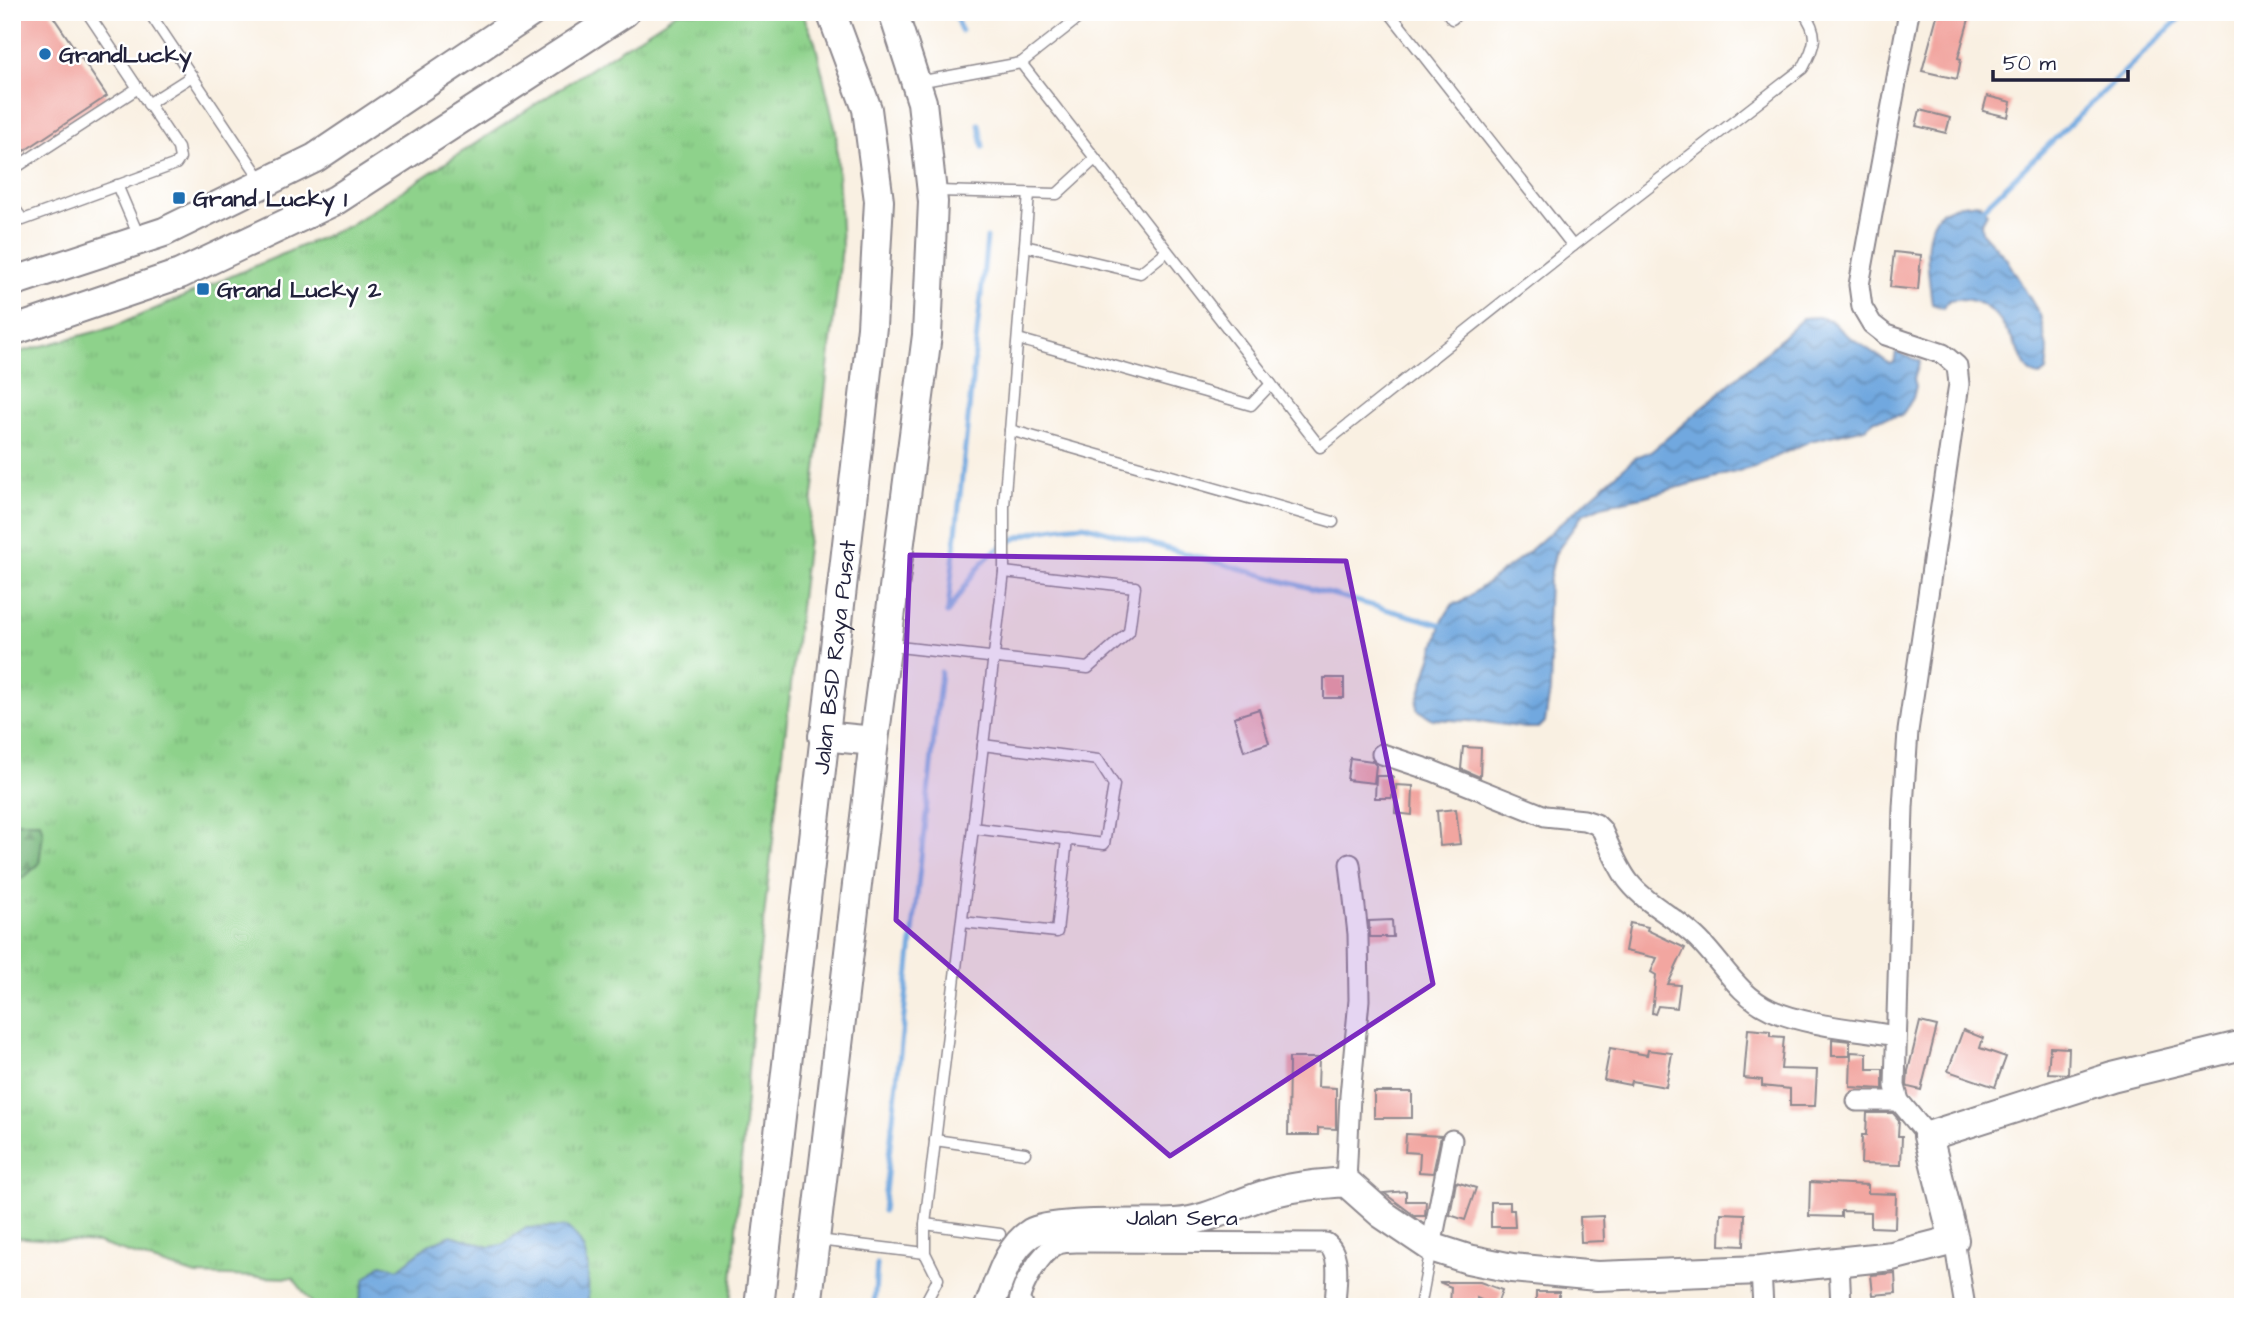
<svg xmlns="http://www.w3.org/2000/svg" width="2255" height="1319" font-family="'Architects Daughter',sans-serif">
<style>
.grass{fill:url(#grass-tufts);stroke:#587a63;stroke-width:2}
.forest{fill:url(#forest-firs);stroke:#4a6b59;stroke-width:2}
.water{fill:url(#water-waves);stroke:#4a658d;stroke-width:2}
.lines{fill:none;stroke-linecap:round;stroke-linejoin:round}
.stream{stroke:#71a8df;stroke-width:5}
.building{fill:#f2a6a0}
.lane-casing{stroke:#8e898e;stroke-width:13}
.street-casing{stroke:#8e898e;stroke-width:23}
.secondary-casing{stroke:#8e898e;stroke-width:32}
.lane{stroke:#fff;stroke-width:10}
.street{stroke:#fff;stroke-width:19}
.secondary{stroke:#fff;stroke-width:28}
.marked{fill:#7b2cbf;fill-opacity:0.2;stroke:#7b2cbf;stroke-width:5;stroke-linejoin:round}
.poi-dot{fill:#1f6fb2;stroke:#fff;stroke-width:2.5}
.labels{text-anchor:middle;stroke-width:5;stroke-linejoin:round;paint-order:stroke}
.poi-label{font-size:23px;font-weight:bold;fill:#22223b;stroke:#fff;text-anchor:start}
.street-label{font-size:23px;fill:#22223b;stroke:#fff}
</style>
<defs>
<pattern id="grass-tufts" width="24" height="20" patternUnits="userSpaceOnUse" patternTransform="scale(1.75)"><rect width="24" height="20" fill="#8ed28b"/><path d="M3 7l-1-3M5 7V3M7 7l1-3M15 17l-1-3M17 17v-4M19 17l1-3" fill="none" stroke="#7ab479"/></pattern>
<pattern id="forest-firs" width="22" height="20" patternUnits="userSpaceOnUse" patternTransform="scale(1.75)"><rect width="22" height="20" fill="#72b477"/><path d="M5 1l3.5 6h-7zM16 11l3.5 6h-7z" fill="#5d9263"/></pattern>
<pattern id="water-waves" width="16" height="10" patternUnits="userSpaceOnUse" patternTransform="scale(1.75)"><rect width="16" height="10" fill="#71a8df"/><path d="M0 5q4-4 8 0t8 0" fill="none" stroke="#5c88b6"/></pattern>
</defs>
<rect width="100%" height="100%" fill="#fff"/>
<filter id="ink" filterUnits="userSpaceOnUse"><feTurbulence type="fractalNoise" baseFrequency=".0143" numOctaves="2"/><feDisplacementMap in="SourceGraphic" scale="14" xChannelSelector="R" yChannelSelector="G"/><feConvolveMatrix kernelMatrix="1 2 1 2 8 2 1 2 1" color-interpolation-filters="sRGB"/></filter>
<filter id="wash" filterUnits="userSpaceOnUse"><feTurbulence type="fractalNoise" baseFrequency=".00686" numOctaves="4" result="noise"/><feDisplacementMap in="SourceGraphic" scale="28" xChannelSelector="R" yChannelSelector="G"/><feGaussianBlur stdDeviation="1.57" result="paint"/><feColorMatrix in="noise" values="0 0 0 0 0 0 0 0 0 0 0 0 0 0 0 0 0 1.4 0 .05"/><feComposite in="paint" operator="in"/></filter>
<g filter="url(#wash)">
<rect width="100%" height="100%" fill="#f9f0e2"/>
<polygon class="grass" points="678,12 802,12 815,42 836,132 842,247 752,1020 730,1307 315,1307 293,1278 196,1275 98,1243 12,1237 12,354 113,327 348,226"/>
<polygon class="forest" points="12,822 40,822 43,833 39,864 23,878 12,879"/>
<g class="water">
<path d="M1980 203 1987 213 1981 224 1982 232 2006 258 2040 315 2048 353 2046 371 2040 376C2026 374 2025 364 2019 352 2004 323 1987 293 1949 300L1944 308 1932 304C1929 276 1916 218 1952 207 1961 204 1971 204 1980 203Z"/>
<polygon points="1818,317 1830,320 1844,333 1889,363 1894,363 1896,352 1920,361 1914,379 1916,386 1913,398 1902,415 1875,420 1865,428 1810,441 1754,467 1642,497 1601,506 1583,514 1555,554 1549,581 1547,627 1551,660 1550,691 1545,722 1539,728 1525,728 1486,722 1433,719 1417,709 1417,703 1443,619 1453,604 1460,603 1526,554 1636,457 1652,451 1771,348 1803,318"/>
<path d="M566 1227C593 1247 588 1276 588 1307H358L365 1279 382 1264 398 1269 428 1245 451 1235 490 1247 502 1245 526 1228Z"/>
</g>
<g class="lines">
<g class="stream">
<polyline points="954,12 961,31"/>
<polyline points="979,124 983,147"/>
<polyline points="1979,212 2186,12"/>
<polyline points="948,610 987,238"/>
<path d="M947 613C960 596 971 574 986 559 1012 532 1048 528 1083 525L1446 626"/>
<polyline points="883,1211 941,672"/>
<polyline points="874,1307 877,1264"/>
</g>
</g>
<g id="blocks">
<g class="building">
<polygon points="12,12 50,12 107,96 12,159"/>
<polygon points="1938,12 1969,19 1958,58 1961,59 1957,79 1922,71"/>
<polygon points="1987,96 2011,102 2008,117 1983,111"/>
<polygon points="1920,110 1950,118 1946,133 1916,126"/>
<polygon points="1894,252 1921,255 1918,290 1890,287"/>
<rect x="1324" y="678" width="20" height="20"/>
<polygon points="1259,709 1269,743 1244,751 1234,717"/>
<polygon points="1463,747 1481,748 1480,777 1461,769"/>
<polygon points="1350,758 1372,761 1376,765 1374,783 1347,780"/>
<polygon points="1376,776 1393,776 1392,798 1375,798"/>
<polygon points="1396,785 1413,786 1412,815 1395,813"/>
<polygon points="1456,809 1460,844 1440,846 1437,811"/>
<polygon points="1392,920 1393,937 1370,937 1369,921"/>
<polygon points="1630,923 1648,927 1647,930 1685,948 1668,984 1680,985 1677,1008 1658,1006 1655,1014 1652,1013 1656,975 1651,972 1657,958 1625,951"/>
<polygon points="1920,1022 1937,1026 1921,1090 1908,1087 1907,1085 1908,1071"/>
<polygon points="1748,1029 1770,1031 1770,1036 1784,1037 1781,1069 1817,1070 1815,1106 1790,1106 1790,1089 1762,1086 1762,1080 1744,1078"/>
<polygon points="1963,1030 1983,1038 1980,1048 2006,1057 1995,1087 1948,1071"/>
<polygon points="1832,1039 1850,1041 1850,1056 1832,1056"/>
<polygon points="2050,1047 2069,1048 2068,1074 2048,1073"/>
<polygon points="1610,1048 1647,1055 1648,1050 1672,1053 1666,1087 1631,1081 1630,1085 1604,1080"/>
<polygon points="1851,1052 1867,1053 1867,1069 1883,1069 1883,1089 1850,1087"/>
<polygon points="1289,1058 1319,1058 1318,1087 1336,1088 1336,1129 1318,1128 1318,1135 1288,1135"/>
<rect x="1374" y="1092" width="38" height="26"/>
<polygon points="1867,1113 1893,1113 1899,1120 1898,1136 1902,1136 1901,1165 1861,1164 1862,1135 1866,1135"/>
<polygon points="1406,1134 1441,1136 1433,1173 1419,1172 1420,1153 1405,1152"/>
<polygon points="1456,1182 1476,1188 1465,1220 1450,1215"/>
<polygon points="1810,1182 1868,1185 1868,1193 1896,1194 1895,1228 1871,1227 1871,1212 1841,1211 1841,1217 1809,1216"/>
<polygon points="1406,1191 1406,1201 1426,1201 1425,1216 1415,1216 1384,1193"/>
<polygon points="1491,1202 1510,1202 1510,1210 1514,1210 1515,1227 1491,1227"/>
<polygon points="1721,1213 1745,1214 1744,1246 1720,1245"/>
<polygon points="1603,1216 1604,1241 1581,1242 1580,1217"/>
<polygon points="1895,1273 1896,1293 1873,1295 1871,1275"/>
<polygon points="1439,1282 1480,1282 1502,1290 1496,1307 1477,1298 1477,1307 1450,1307 1451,1287"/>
<rect x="1536" y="1292" width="23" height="15"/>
</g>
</g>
</g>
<g filter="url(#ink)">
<use href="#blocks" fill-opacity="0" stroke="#8e898e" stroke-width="2"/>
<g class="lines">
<g class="lane-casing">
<g id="lane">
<polyline points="149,12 262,181"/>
<path d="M1086 12 1021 63 1320 447 1573 246 1803 68C1815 46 1820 34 1803 12"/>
<polyline points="1389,12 1573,246"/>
<polyline points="1447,12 1452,19 1460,12"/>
<polyline points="918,82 1021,63"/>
<polyline points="148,104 192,76"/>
<polyline points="12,170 138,88"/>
<polyline points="117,185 140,239"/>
<polyline points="936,191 1057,194 1095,159"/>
<polyline points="12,205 23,220 176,164 180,158 178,148 87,12"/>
<polyline points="1025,246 1140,273 1167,251"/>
<polyline points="1018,339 1251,405 1271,384"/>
<polyline points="1010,430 1333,522"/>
<polyline points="890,646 1088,668 1129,632 1135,587 1004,572"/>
<polyline points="973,828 1104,844 1114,785 1098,760 983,745"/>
<polyline points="962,922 1057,932 1067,839"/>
<polyline points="935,1140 1025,1153"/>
<polyline points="925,1224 1000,1234"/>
<polyline points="818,1240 925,1253"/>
<polyline points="923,1307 938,1279 925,1253 925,1224 1004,572 1004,506 1029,194"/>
<polyline points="1420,1307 1431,1248"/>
</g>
</g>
<g class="street-casing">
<g id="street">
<polyline points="1909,12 1859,285 1862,307 1872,324 1886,335 1943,354 1957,366 1959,384 1908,731 1903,807 1895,1086 1899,1101 1928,1136"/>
<path d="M1382 754 1433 771 1545 816 1584 820 1596 824 1602 830C1610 847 1618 868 1629 882 1648 906 1678 918 1699 940 1723 964 1738 995 1771 1010 1807 1026 1857 1029 1896 1036"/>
<polyline points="1857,1101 1899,1101"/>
<polyline points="1346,1182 1350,1096 1359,1000 1358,934 1350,864"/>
<polyline points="1954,1240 1965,1307"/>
<polyline points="1431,1247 1452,1140"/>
<polyline points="1839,1262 1841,1307"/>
<polyline points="1761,1270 1763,1307"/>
<path d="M1024 1307 1019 1302C1022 1285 1040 1253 1056 1245 1064 1241 1075 1242 1084 1242L1326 1243C1343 1255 1335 1288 1335 1307"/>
</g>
</g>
<g class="secondary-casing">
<g id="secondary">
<polyline points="12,282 164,232 315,158 532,12"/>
<polyline points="12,331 180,274 336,200 625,12"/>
<polyline points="823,736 874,741"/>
<path id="s1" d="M759 1307 872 327 879 201 867 109 831 12"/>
<polyline points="807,1307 874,741 927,335 933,202 922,102 893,12"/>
<path d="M989 1307C999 1283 1007 1248 1031 1233 1054 1220 1144 1225 1175 1223 1212 1220 1237 1202 1271 1193 1296 1186 1321 1184 1346 1182L1382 1214 1431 1247 1468 1259 1512 1268 1597 1276 1761 1270 1892 1256 1954 1240 1928 1136 2112 1077 2243 1045"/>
</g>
</g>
<use href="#lane" class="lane"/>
<use href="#street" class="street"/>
<use href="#secondary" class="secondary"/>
</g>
</g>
<path class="marked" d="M910 555 1346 561 1433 984 1170 1156 896 920Z"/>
<g class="poi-dot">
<circle cx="45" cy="54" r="7"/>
<rect x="172" y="191" width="14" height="14" rx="3.5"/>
<rect x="196" y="282" width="14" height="14" rx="3.5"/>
</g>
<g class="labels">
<g class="poi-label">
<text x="59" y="62">GrandLucky</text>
<text x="193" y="206">Grand Lucky 1</text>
<text x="217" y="297">Grand Lucky 2</text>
</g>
<g class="street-label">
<text dy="8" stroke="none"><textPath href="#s1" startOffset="654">Jalan BSD Raya Pusat</textPath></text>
<text x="1182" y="1225">Jalan Sera</text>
</g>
</g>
<rect width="2255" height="1319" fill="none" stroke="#fff" stroke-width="42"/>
<path d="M1993 70v10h135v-10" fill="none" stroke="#22223b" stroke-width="3.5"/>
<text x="2003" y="70" font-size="21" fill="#22223b" stroke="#ffffff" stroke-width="5" paint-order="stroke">50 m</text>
</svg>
